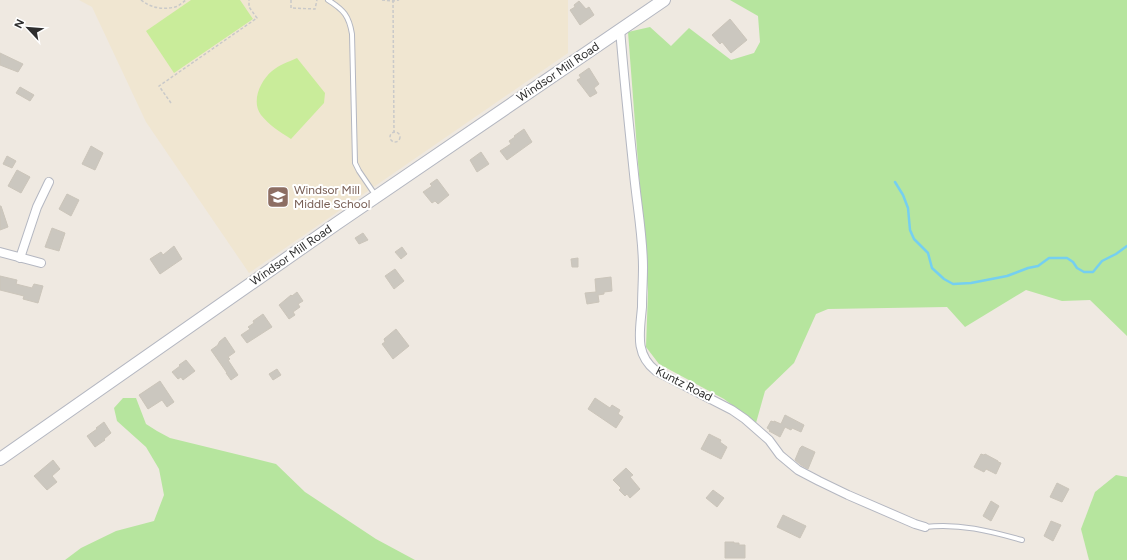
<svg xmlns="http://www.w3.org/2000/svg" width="1127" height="560" font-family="Figtree,sans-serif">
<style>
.education{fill:#f0e6d1}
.green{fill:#b6e59e}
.pitch{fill:#c9ec9a}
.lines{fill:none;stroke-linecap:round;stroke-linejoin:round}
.stream{stroke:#75cff0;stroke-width:2.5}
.building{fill:#cbc7bf;stroke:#cbc5ba}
.service-casing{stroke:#b4b7c1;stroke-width:6}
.minor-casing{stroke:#b4b7c1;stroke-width:10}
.secondary-casing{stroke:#b4b7c1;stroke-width:14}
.path{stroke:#c9c9c9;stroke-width:1.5;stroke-dasharray:3 2;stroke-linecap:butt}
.service{stroke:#fff;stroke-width:4}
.minor{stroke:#fff;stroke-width:8}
.secondary{stroke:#fff;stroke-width:12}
.labels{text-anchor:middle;stroke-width:4;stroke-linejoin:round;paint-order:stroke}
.street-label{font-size:12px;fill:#2e2e2e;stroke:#fff}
.education-label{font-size:12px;fill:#785e54;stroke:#fff;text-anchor:start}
</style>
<rect width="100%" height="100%" fill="#efe9e1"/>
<polygon class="education" points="79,0 568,0 568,53 249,273 146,122 92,7"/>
<g class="green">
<polygon points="730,0 1127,0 1127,336 1090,300 1062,301 1026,290 965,327 947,307 828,309 816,314 794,363 765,391 756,423 724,399 659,364 646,347 648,292 628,32 650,27 671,46 689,28 731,60 754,53 760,42 758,16"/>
<polygon points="123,398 136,398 146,424 157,431 170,438 276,464 305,492 376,539 415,560 65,560 81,548 116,531 154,521 164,495 159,469 146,447 117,421 114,408"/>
<polygon points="1116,475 1127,477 1127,560 1089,560 1081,529 1095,492"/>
</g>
<g class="pitch">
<polygon points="191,0 240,0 253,19 174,73 146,31"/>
<path d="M297 58 325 93 324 103 291 139C280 132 269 125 261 115 251 102 260 81 272 71 279 65 288 62 297 58Z"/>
</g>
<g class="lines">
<polyline class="stream" points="895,182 903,195 908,208 910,230 914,239 928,253 932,268 944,279 953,284 971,283 1007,276 1028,268 1038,266 1049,258 1067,258 1073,262 1077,268 1084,272 1093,272 1102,261 1116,254 1127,246"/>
</g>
<g class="building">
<polygon points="579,1 586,9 589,7 594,15 580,25 570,10 575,7 574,5"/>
<polygon points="730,19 747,40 731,53 722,42 720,44 712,35"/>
<polygon points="0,53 23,64 18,72 0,65"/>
<polygon points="589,68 599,84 594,88 597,93 590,97 577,80 581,78 579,75"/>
<polygon points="20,87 34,95 30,101 16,93"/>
<polygon points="524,129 532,142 507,160 500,151 511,144 509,141 515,137 514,136"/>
<polygon points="91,146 103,153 95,170 82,164"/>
<polygon points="481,152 489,164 477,172 470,160"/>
<polygon points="7,156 16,161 12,168 3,164"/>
<polygon points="17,170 30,177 21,193 8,186"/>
<polygon points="437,179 449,195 438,204 435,201 432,203 423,192 432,186 430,184"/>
<polygon points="67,194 79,200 71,216 59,209"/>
<polygon points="0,206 1,206 8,227 0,230"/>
<polygon points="52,228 65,233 59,251 45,247"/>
<polygon points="363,233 368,240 359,244 355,238"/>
<polygon points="174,246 182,259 160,274 150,259 161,252 163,255"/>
<polygon points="402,247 407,254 401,259 395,252"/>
<polygon points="578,258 578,267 572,267 571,259"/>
<polygon points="395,269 404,281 394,289 385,276"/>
<polygon points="0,276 17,280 16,284 32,288 34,284 43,286 38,303 23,299 24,296 0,290"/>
<polygon points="611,277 612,291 604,292 604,294 598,295 599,302 587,304 585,293 596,292 595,279"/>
<polygon points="297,292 303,301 298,304 300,307 293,312 295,315 289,319 279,305 291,295 292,296"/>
<polygon points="263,314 272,327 247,343 241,335 250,329 248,327 254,323 253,321"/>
<polygon points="396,329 409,346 393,359 382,344 385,342 384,339"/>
<polygon points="225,337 235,352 228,357 230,359 228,360 238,375 231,380 226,373 227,373 211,350 218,345 218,344 219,343 219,342"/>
<polygon points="186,360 195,371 183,380 181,377 178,379 172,372 180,366 179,365"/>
<polygon points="277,369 281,375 273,380 269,374"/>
<polygon points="160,381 174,402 167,407 162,400 148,409 139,395"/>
<polygon points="595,398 610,408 612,405 620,410 618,414 623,417 616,428 588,409"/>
<polygon points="785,415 804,425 801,432 792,428 791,430 785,427 780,437 769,431 770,430 767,428 771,421 774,422 774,421 781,424"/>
<polygon points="104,422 111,433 104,439 105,440 95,447 87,436 97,429 96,428"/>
<polygon points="709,434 721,440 720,442 727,447 721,459 701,449"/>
<polygon points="802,446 815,452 808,469 801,465 795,460 800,448"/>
<polygon points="981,454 984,455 985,454 998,461 998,462 1001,463 996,474 986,469 984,472 974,467"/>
<polygon points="53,460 60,469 52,476 57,482 47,490 34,476"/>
<polygon points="626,468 633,475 630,477 640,489 630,498 627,494 625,496 619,490 621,488 613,480"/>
<polygon points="1057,483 1069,489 1062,502 1050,497"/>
<polygon points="713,490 724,498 717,507 706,498"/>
<polygon points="991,501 999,506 991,521 983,516"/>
<polygon points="783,515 806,526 800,538 777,527"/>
<polygon points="1051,521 1061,525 1053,541 1044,536"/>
<polygon points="725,542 734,542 734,543 739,543 739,545 745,545 745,558 725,558"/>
</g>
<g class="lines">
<g class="service-casing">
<g id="service">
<path d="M328 0C344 10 349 16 352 34L355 163 359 171 376 196"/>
<path d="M925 527C959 523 990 531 1022 540"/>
</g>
</g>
<g class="minor-casing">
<g id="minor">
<path d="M620 29C624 78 629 126 634 174 637 205 643 237 643 267 643 281 642 294 642 307 640 331 634 354 656 371L732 410 745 419 769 440 780 455 798 470 819 481 848 495 915 524 925 527"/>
<polyline points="0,252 41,263"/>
<polyline points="20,258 37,207 49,182"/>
</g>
</g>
<g class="secondary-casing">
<polyline id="secondary" points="0,459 336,224 664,0"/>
</g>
<g class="path">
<path d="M141 0C151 8 163 10 175 7 179 6 183 2 186 0"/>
<polyline points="291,0 291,8 315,9 317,0"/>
<polyline points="382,0 393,1 399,0"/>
<polyline points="393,0 394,132"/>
<polyline points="171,103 159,86 257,18 249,7 249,0"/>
<circle cx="395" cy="137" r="5"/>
</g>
<use href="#service" class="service"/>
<use href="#minor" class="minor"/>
<use href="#secondary" class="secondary"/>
</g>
<defs>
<g id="school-square" transform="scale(1.15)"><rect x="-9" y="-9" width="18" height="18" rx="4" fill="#8d6e63" stroke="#fff"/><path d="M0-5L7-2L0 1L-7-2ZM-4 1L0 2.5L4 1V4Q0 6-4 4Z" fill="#fff"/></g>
</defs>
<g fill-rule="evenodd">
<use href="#school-square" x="278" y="197"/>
</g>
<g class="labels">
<g class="street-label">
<text transform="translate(558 72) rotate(-34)" y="4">Windsor Mill Road</text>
<text transform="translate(291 255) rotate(-35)" y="4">Windsor Mill Road</text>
<text transform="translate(684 384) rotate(27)" y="4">Kuntz Road</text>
</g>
<g class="education-label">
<text x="294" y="194">Windsor Mill<tspan x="294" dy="14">Middle School</tspan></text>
</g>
</g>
<g transform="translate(28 28) rotate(296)" stroke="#ffffff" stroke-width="3" paint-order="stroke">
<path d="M0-3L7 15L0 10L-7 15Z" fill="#2e2e2e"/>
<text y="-6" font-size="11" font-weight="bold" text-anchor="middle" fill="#2e2e2e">N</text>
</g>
</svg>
